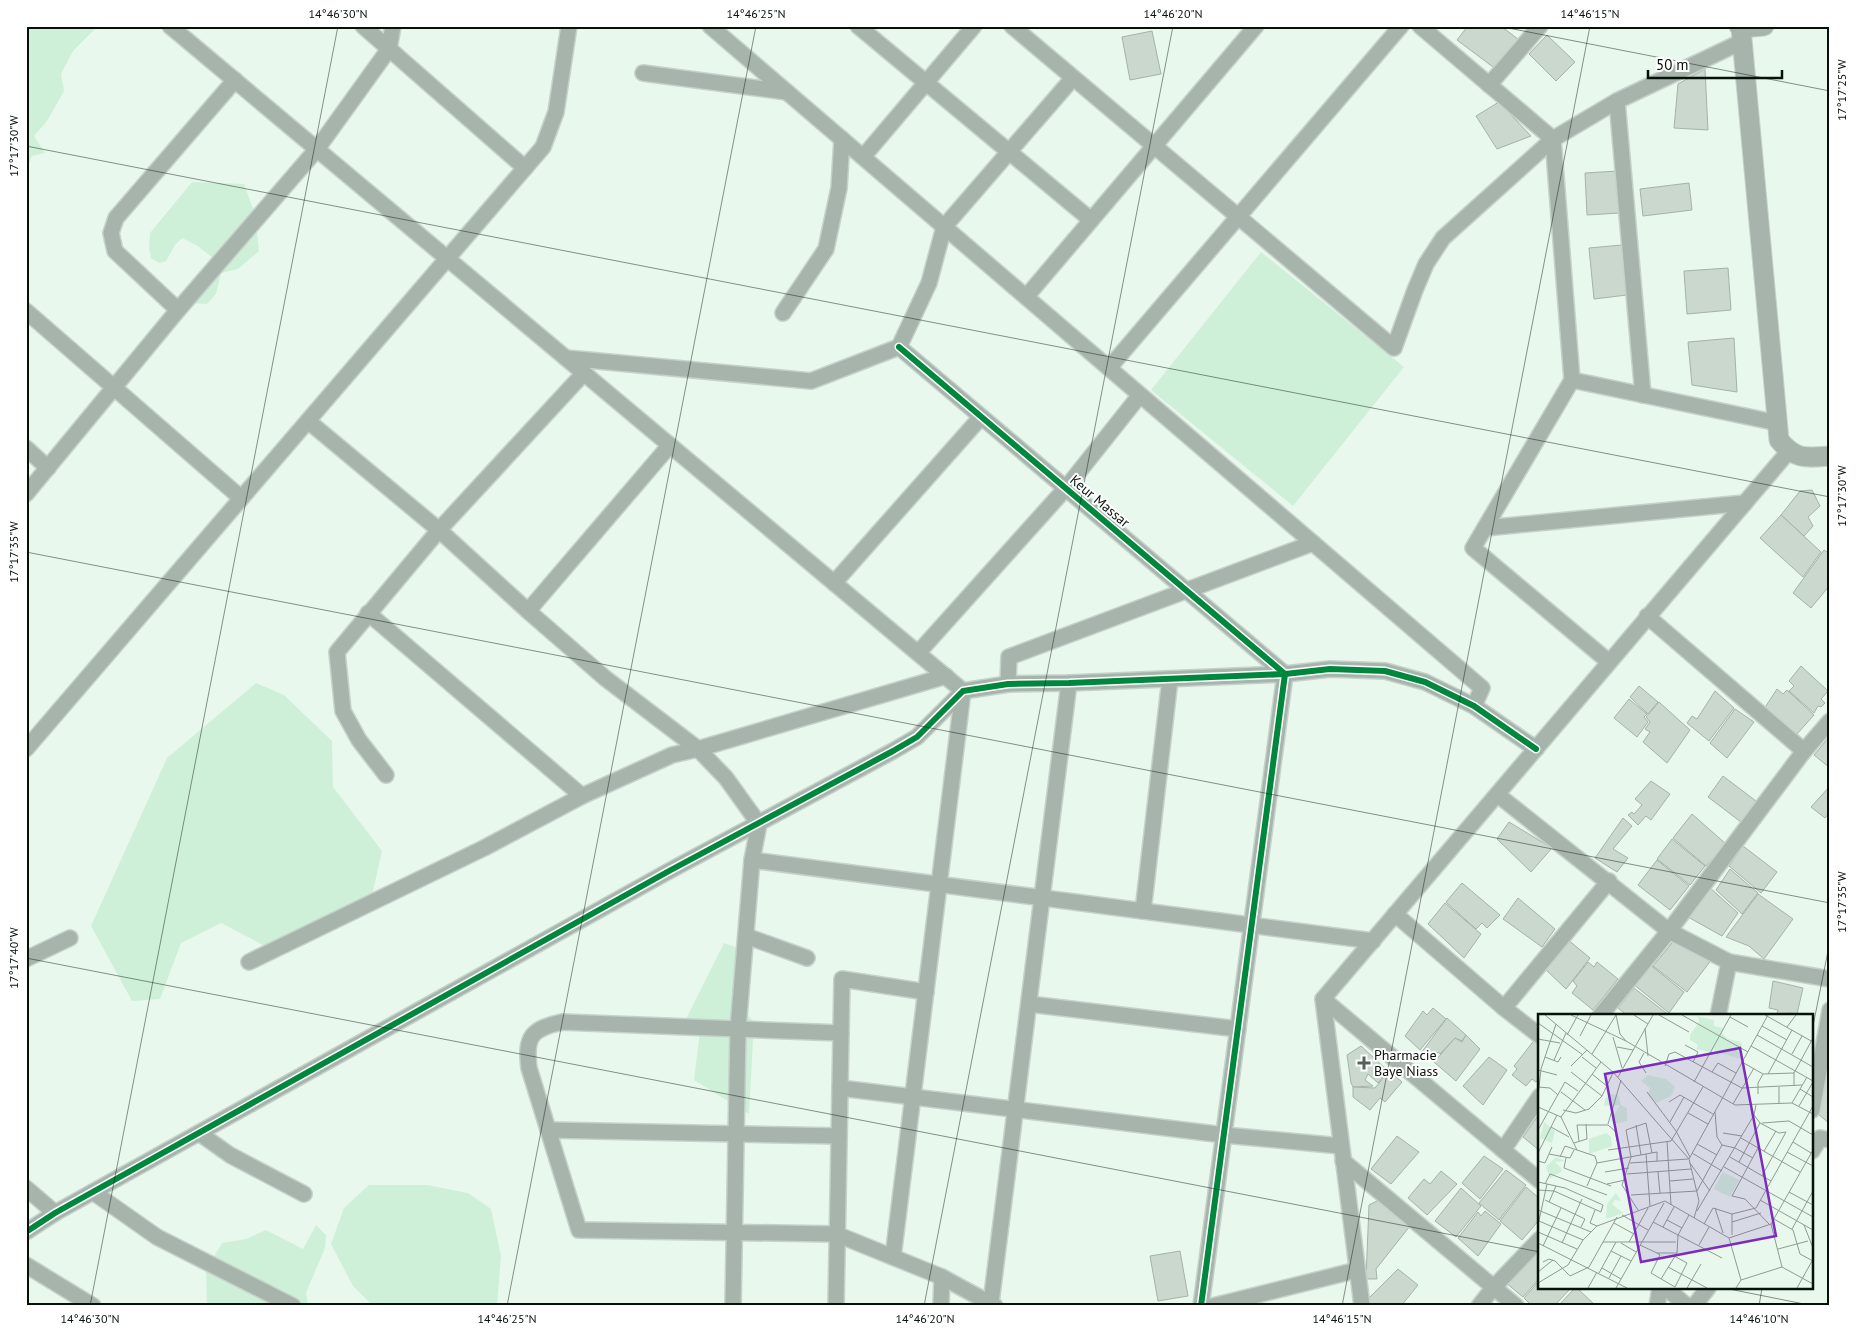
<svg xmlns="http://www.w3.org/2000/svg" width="1856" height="1332" font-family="'PT Sans',sans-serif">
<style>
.green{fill:#cff0d8}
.building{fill:#cbd8ce;stroke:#a6b2a9}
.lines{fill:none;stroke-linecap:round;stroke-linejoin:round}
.minor-casing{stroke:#c6d1c9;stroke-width:18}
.tertiary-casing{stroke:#c6d1c9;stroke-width:21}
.minor{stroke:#a7b4ab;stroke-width:15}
.tertiary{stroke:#a7b4ab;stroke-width:19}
.cycleway-casing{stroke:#fff;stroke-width:9}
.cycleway{stroke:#00873e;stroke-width:6}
.ticks{fill:none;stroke:#07110a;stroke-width:1;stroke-opacity:0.45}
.poi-dot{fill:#566259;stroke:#fff;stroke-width:2}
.labels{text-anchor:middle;stroke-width:4;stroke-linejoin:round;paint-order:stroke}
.street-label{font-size:14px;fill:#07110a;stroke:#fff}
.poi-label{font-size:14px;fill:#07110a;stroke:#fff;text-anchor:start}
.inset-road{fill:none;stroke:#8e9c92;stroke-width:1}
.view{fill:#7b2cbf;fill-opacity:0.15;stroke:#7b2cbf;stroke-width:2.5}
.inset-edge{fill:none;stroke:#07110a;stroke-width:2.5}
.neatline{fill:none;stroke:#07110a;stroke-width:2}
.ticks-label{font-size:12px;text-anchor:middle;fill:#07110a}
</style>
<rect width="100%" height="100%" fill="#e8f8ec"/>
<g class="green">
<polygon points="26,26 98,26 73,51 61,74 64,91 47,121 34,136 45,153 32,156 26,170"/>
<polygon points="192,182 244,184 255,214 259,251 238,269 221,273 216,294 207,304 189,303 209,274 212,257 196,245 182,238 175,245 166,261 159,263 151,258 149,248 150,233"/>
<polygon points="1261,252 1404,367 1293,506 1151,390"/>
<polygon points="256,683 284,695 332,741 333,787 382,851 371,900 282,955 221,923 181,943 160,999 132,1001 91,926 167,758"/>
<polygon points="724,943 744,950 733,994 754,1023 749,1114 694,1080 701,1024 689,1023 686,1019"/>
<polygon points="369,1185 427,1185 468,1193 491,1209 501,1256 497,1306 373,1306 353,1286 331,1244 344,1208"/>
<polygon points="316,1225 326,1235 325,1248 306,1293 308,1306 207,1306 206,1270 222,1243 246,1239 266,1230 303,1249"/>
</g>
<g class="building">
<polygon points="1468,26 1501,26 1519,40 1497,70 1457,40"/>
<polygon points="1152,31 1161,74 1130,80 1122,37"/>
<polygon points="1547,35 1575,62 1556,81 1529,54"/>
<polygon points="1705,69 1708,130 1674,128 1678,84"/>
<polygon points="1499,102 1531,136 1497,149 1476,116"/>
<polygon points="1618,171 1620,213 1587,215 1585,173"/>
<polygon points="1689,183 1692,210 1643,216 1640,189"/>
<polygon points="1622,245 1627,295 1594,299 1589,248"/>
<polygon points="1728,268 1731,310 1687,314 1684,271"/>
<polygon points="1734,338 1737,392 1692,385 1688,342"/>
<polygon points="1812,490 1820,506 1808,517 1813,526 1804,536 1781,515 1800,491"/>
<polygon points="1781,515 1821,552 1803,577 1760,538"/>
<polygon points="1824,550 1830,554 1830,585 1811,608 1793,593"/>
<polygon points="1801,666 1828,691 1821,699 1825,703 1821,707 1818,706 1814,713 1789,691 1794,686 1789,681"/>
<polygon points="1639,686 1658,702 1648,714 1630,697"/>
<polygon points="1777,689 1783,694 1787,690 1814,715 1796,735 1764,709"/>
<polygon points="1715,691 1734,708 1709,741 1687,723 1692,716 1697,719"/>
<polygon points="1629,699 1647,714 1644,717 1648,722 1637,737 1614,718"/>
<polygon points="1659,702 1690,730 1667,763 1643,742 1650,732 1645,729 1650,722 1646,717"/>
<polygon points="1735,709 1754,722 1727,758 1710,743"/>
<polygon points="1830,736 1830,768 1814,755"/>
<polygon points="1723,776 1756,801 1741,822 1708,797"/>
<polygon points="1651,781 1670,794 1651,820 1646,816 1638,825 1628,815 1632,812 1634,814 1642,805 1635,799"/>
<polygon points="1830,786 1830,812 1825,818 1811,807"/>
<polygon points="1692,814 1726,844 1706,866 1673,838"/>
<polygon points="1623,818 1632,826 1613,849 1628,858 1617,872 1595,858"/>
<polygon points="1509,822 1552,848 1531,872 1497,839"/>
<polygon points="1672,839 1705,866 1690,885 1657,859"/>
<polygon points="1743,846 1777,872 1761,893 1729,866"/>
<polygon points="1657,860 1689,886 1670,910 1638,885"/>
<polygon points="1730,869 1758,893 1742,914 1716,890"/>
<polygon points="1462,883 1500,915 1487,928 1482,923 1476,929 1446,902"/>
<polygon points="1709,887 1738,913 1722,936 1688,917"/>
<polygon points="1758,894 1793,919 1764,959 1749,946 1726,937"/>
<polygon points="1518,898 1555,929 1542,947 1503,919"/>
<polygon points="1445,903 1481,934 1464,958 1428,924"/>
<polygon points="1676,938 1712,959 1687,992 1653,966"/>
<polygon points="1567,939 1590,958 1566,989 1544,968"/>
<polygon points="1588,962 1594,967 1597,962 1618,979 1593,1010 1572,993 1577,986 1573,981"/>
<polygon points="1649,964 1684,992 1669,1013 1633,984"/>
<polygon points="1773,981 1803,988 1797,1014 1788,1013 1787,1016 1776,1016 1778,1010 1769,1008"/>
<polygon points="1634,988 1670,1016 1628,1016 1618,1008"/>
<polygon points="1433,1008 1446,1019 1420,1050 1405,1036 1423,1011 1427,1015"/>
<polygon points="1447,1018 1466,1035 1462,1041 1455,1038 1440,1054 1438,1052 1432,1061 1421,1053"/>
<polygon points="1466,1035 1480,1049 1456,1081 1434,1062 1455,1038 1462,1042"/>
<polygon points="1536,1038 1540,1041 1540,1077 1536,1082 1532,1079 1526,1086 1512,1075 1517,1069 1514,1066"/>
<polygon points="1361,1046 1388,1071 1378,1083 1368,1074 1365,1080 1373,1086 1353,1087 1351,1083 1347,1055"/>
<polygon points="1489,1057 1507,1070 1483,1105 1463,1086"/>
<polygon points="1818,1066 1830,1077 1830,1124 1812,1109"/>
<polygon points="1389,1071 1402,1082 1385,1102 1380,1098 1370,1110 1353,1097 1353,1087 1375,1088"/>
<polygon points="1540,1113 1540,1151 1523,1137"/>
<polygon points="1397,1136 1419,1152 1391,1184 1371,1169"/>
<polygon points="1484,1156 1503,1169 1480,1199 1462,1183"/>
<polygon points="1506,1170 1526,1185 1499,1220 1479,1203"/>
<polygon points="1441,1171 1457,1184 1427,1215 1408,1198 1424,1179 1430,1184"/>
<polygon points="1526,1187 1540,1199 1540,1219 1522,1240 1500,1221"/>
<polygon points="1461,1188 1481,1206 1456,1237 1435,1221"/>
<polygon points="1379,1200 1410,1226 1376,1269 1377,1279 1366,1279 1369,1205"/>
<polygon points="1485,1211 1501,1224 1478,1256 1458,1238 1478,1212 1481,1216"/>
<polygon points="1527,1244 1540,1255 1540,1278 1523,1297 1499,1277"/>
<polygon points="1180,1251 1188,1296 1158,1301 1150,1256"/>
<polygon points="1398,1269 1418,1285 1401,1306 1368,1306 1367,1300"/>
<polygon points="1540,1280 1540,1288 1571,1288 1554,1306 1532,1306 1524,1298"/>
<polygon points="1575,1288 1577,1288 1596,1306 1558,1306"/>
</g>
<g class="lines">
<g class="minor-casing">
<g id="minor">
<polyline points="170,26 963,691"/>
<polyline points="363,26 525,168"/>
<polyline points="710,26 1482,688 1474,706"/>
<polyline points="858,26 1091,220"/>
<polyline points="1012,26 1394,348 1415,290 1426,264 1443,238 1553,139 1617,101 1741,42"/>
<polyline points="1420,26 1553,139 1572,380 1473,548 1609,662"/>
<polyline points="643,73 787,92"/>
<polyline points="1489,85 1540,26"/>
<polyline points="1617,101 1643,395"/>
<polyline points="863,157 974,26"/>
<polyline points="1026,297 1256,26"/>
<polyline points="178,310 317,149 389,49 393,26"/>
<polyline points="26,311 241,498"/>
<polyline points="783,313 826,249 839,188 842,139"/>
<polyline points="899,347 1285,674 1201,1306"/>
<polyline points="566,358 811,381 899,347 929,283 944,227 1073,78"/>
<polyline points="1109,368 1401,26"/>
<polyline points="1572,380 1778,423"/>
<polyline points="308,421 439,530 528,611 605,678 698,749 726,778 759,824 752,860 738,1028 733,1306"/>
<polyline points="26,448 48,468"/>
<polyline points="26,494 178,310 115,251 111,233 116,218 235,80"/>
<polyline points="1485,528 1745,503"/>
<polyline points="834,583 981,417"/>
<polyline points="528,611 670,445"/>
<polyline points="368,613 582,796"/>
<polyline points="1647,616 1804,751"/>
<polyline points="918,653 1066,488 1140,395"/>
<polyline points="1008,684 1009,657 1313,543"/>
<polyline points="26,749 543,147 556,112 569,26"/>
<polyline points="386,775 359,740 343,711 337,652 439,530 584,373"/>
<polyline points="1498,795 1669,931 1729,962 1830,979"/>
<polyline points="752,860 1373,941"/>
<polyline points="1143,911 1170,679"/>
<polyline points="1395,914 1504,1008 1540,1036"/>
<polyline points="746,936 807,958"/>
<polyline points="26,959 70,938"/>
<polyline points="249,962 484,848 582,796 672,755 698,749 946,676"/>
<polyline points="1323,999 1540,1181"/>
<polyline points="1029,1004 1238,1029"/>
<polyline points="1504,1008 1609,881"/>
<polyline points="1600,1016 1669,931 1804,751 1830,721"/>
<polyline points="1718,1016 1729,962"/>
<path d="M841 1033 562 1022C531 1029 525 1037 529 1068L579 1230 836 1234 942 1277 995 1306"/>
<polyline points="840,1088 1224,1135 1341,1146"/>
<polyline points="1812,1110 1830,1010"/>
<polyline points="548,1130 839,1136"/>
<polyline points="199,1133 230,1155 304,1194"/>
<polyline points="1503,1150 1540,1096"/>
<polyline points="1812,1151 1820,1138 1830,1140"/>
<polyline points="1343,1161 1516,1306"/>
<polyline points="26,1188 55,1213"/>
<polyline points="93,1192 157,1237 293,1306"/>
<polyline points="26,1232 55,1213 669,871 893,751 917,737 963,691 1008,684 1069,683 1285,674 1330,669 1385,671 1425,682 1474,706 1536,749"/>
<polyline points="893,1257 963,691"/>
<polyline points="26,1265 93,1306"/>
<polyline points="1666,1288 1687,1306"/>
<polyline points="991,1303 1069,683"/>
<polyline points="836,1306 842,979 926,992"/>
<polyline points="941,1306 942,1277"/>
<polyline points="1213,1306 1357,1270"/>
<polyline points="1362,1306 1323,999 1789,451"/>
<polyline points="1479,1306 1493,1288 1540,1239"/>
<polyline points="1657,1306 1660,1288"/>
<polyline points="1694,1306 1708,1288"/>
</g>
</g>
<g class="tertiary-casing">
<g id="tertiary">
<polyline points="1739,26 1741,28 1764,26"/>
<path d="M1741 28 1779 440C1796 460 1805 458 1830 456"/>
</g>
</g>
<use href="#minor" class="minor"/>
<use href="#tertiary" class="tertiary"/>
<g class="cycleway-casing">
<g id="cycleway">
<polyline points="899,347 1285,674 1201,1306"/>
<polyline points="26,1232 55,1213 669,871 893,751 917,737 963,691 1008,684 1069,683 1285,674 1330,669 1385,671 1425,682 1474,706 1536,749"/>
</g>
</g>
<use href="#cycleway" class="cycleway"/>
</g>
<path class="ticks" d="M1498 26 1830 91M26 146 1830 497M26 552 1830 903M26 958 1540 1252M1812 1031 1830 941M1724 1288 1814 1306M90 1306 338 26M507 1306 756 26M924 1306 1173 26M1342 1306 1590 26M1759 1306 1762 1288"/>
<path class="poi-dot" d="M1361.5 1055.5h5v5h5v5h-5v5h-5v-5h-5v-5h5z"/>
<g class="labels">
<g class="street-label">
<text transform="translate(1100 501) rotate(40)" y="5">Keur Massar</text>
</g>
<g class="poi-label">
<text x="1374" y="1060">Pharmacie<tspan x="1374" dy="16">Baye Niass</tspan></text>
</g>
</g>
<g transform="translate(1538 1014)">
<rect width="275" height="275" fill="#e8f8ec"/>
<path d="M154 1 176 6V12L185 14 184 19 190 25 203 28 204 33 199 36 203 45 179 38 180 43 176 35 170 43 171 38 158 35 160 31 152 26V21L161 8 160 3ZM110 61 128 65 137 73 133 82 118 89 110 81 112 74 103 67ZM73 80 80 81 83 91 89 94V107L75 110 73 106 82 91 66 92 67 85ZM6 108 17 117 14 129 2 124ZM68 119 73 123 74 132 51 140V125ZM18 143 27 147 17 148 24 155 23 158 12 164 8 153ZM185 158 201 166 192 183 176 175ZM78 179 83 187 77 186 74 190 85 199 68 205 69 190Z" fill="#cff0d8"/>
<path class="inset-road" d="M7 1 75 58 151 145 161 187 156 204M33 1 88 27 197 91 254 89 275 100M78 1 82 20 88 27M96 1 110 10M121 1 151 18M144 1 210 38M227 1 275 28M192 3 210 13M0 9 45 41M224 12 249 26M249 13 258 1M107 14 110 42M29 21 40 1M219 21 275 53M42 22 53 1M75 23 84 54M0 25 22 29M147 31 160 38 155 48M213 32 275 67M79 33 95 36M106 39 101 48 108 59M54 40 78 1M254 40 264 22M7 43 20 48 23 43M44 43 58 54M16 46 28 19M204 48 225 60 256 59M33 52 49 36M127 52 131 40 137 38 174 58 180 49 198 59M0 56 19 61M33 58 64 82M174 58 204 74 264 71M54 60 70 73M230 60 254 16M80 63 115 1M156 68 193 1M256 72V59L275 24M0 73 12 74 20 81M241 73V90M262 75 275 83M23 78 47 96M109 78 138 117 152 143M220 80V69L225 60M0 83 3 55 18 10M131 88 142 81 175 100M254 89 269 63M195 90 216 54M261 92 275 68M0 93 23 103 39 136M25 96 38 99 51 95 64 82 75 59M177 98 179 123 184 131 197 134 215 144M150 99 170 110M216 101 222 109 241 119 248 118 224 162M23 103 63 48M132 108 146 83M224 109 251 107 275 121M70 110 83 66M98 111 103 141M13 113 31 123M0 116 27 68 40 77M185 119 204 122M203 124 262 158M41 127 39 111H70L77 117 81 134M129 127 133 191M255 128 273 139M36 129 49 125 48 110M159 130 179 141M220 134 194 182 207 185 231 210M70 136 133 127 165 73M226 137 238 117M249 138 275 152M0 139 19 101M154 139 184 157M11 140 32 144 36 136M108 140 112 192M22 143 27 132 57 142 59 149 49 172M192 143 233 167M28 144 26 154 73 172M151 145 230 1M0 147 7 149 14 133M201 148 222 109M59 149 119 138V147M92 149 150 145M152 149 172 177M186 153 275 203M67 158 91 154M120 158 122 179M89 160 153 155M132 167 155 165M0 168 27 174 65 191 63 198 16 177 0 176M7 170 12 160 69 181M69 170 87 166M251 178 275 191M93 181 159 177 184 131M7 186 47 205 43 213M222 186 275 216M11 188 18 172M177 194 185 219M0 196 53 218M57 196 52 209 59 212M100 196 84 171 93 143 88 116 108 109 114 139M159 197 216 101 218 91M84 201 110 216M236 205 255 216 262 240 275 247M129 206 144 214M1 207 45 226M115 208 184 244M194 208 223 199M76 209 96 220M166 210 175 194 194 200 218 194 275 92M0 211 9 170M266 211 275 234M125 213 136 193M254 215 275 177M0 218 39 235M194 221V200M65 228H138M91 228 110 194M0 229 89 274M24 229 44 185M83 229 98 238M102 231 119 239H139M161 231 171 213M5 232 23 194M240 235 270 227M73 237 93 247M119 239 122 241 113 259 137 273M136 242 149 249 137 273M5 248 11 245 17 247 32 262 51 253 79 203M130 253 169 274M244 253 275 270M64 254 83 265M0 258 15 246M61 259 78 228M71 264 83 242M123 265 139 239 140 221 151 201M203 266 191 224 233 210 275 136M0 269 30 251 45 226 59 212 127 187 191 224M50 274 59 258M78 274 126 189M149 274 163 250M198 274 203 266 244 253 233 210M259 274 274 247"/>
<path class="view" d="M202 34 238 222 103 248 67 60Z"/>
<rect width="275" height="275" class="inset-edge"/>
</g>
<rect width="1856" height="1332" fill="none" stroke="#ffffff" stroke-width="55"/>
<path d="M1648 70v8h134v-8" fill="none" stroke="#07110a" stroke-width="2.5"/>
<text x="1656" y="70" font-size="15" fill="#07110a" stroke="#ffffff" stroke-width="4" paint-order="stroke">50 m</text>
<rect x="28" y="28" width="1800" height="1276" class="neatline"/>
<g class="ticks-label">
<text x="338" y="18">14°46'30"N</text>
<text x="756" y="18">14°46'25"N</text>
<text x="1173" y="18">14°46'20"N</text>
<text x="1590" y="18">14°46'15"N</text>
<text transform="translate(1842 90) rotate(-90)" y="4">17°17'25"W</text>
<text transform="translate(14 146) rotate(-90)" y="4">17°17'30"W</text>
<text transform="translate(1842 496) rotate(-90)" y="4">17°17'30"W</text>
<text transform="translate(14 552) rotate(-90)" y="4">17°17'35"W</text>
<text transform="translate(1842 902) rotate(-90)" y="4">17°17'35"W</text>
<text transform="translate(14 958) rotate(-90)" y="4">17°17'40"W</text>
<text x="90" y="1323">14°46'30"N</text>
<text x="507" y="1323">14°46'25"N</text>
<text x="925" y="1323">14°46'20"N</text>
<text x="1342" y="1323">14°46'15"N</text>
<text x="1759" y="1323">14°46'10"N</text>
</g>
</svg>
